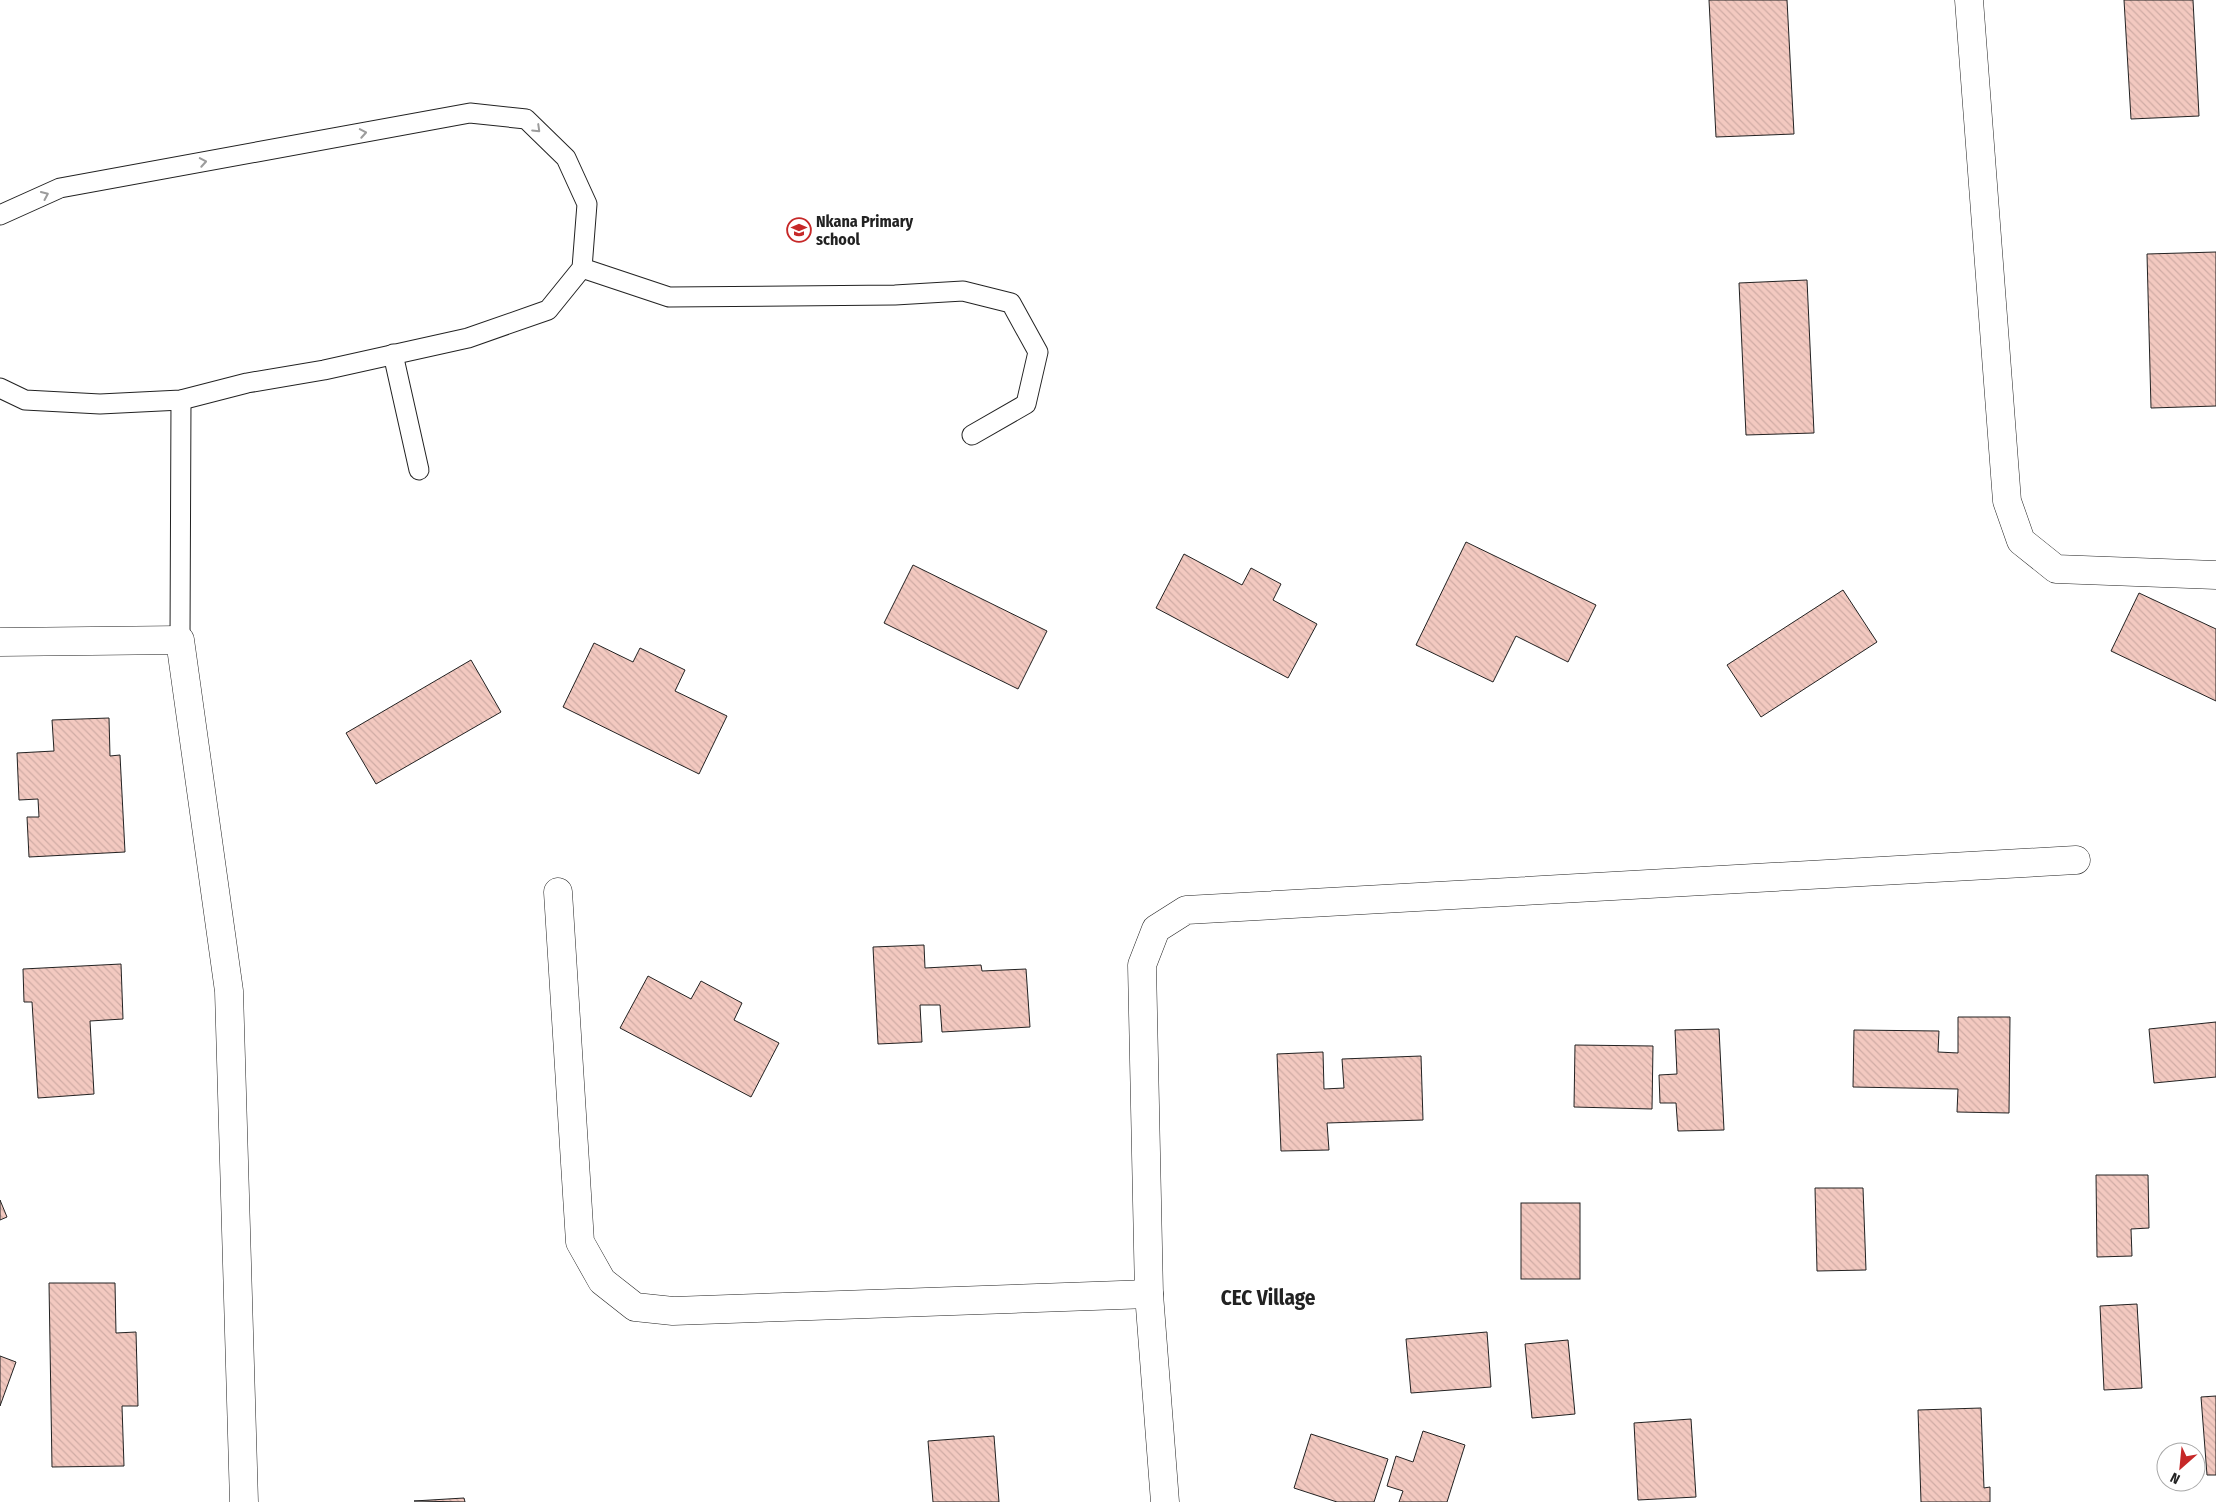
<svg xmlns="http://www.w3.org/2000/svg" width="2216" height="1502" font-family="'Fira Sans Condensed',sans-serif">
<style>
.building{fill:url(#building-back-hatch);stroke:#222}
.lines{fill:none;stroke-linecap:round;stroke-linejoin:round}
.lane-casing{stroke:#222;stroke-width:21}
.street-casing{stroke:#222;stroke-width:29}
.lane{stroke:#fff;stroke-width:19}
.street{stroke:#fff;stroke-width:28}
.oneway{stroke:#9c9c9c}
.labels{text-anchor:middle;stroke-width:4;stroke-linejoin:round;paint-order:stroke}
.poi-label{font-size:16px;font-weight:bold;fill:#222;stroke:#fff;text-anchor:start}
.district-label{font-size:21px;font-weight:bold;fill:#222;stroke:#fff}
</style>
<defs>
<pattern id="building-back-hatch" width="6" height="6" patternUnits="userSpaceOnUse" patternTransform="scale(1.25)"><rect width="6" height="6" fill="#f3c9c0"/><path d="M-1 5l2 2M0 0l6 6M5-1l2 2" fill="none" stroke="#d0aca5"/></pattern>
</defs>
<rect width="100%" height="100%" fill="#fff"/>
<g class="building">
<polygon points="1709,0 1787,0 1794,134 1716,137"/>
<polygon points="2124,0 2193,0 2199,116 2131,119"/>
<polygon points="2216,252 2216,406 2151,408 2147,254"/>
<polygon points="1807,280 1814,433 1746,435 1739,283"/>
<polygon points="1466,542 1596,605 1568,662 1516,636 1493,682 1416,645"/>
<polygon points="1184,554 1242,585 1251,568 1281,584 1273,600 1317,624 1288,678 1156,608"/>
<polygon points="913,565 1047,631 1018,689 884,623"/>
<polygon points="1843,590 1877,642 1761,717 1727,665"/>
<polygon points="2139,593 2216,629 2216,701 2111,651"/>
<polygon points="594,643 633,662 640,648 685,670 675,691 727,716 699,774 563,707"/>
<polygon points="471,660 501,712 376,784 346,733"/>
<polygon points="109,718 110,756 120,755 125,852 29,857 27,817 39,817 38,799 19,800 17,753 54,751 52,720"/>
<polygon points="924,945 925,968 981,965 982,971 1026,969 1030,1027 942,1032 940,1005 920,1005 922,1042 878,1044 873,947"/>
<polygon points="121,964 123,1019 90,1021 94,1094 38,1098 32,1002 24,1002 23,969"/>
<polygon points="648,976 691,999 701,981 742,1003 734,1020 779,1043 751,1097 620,1028"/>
<polygon points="1958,1017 2010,1017 2009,1113 1957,1112 1958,1089 1853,1087 1854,1030 1939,1031 1938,1052 1958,1053"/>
<polygon points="2216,1022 2216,1077 2154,1083 2149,1029"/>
<polygon points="1719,1029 1724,1130 1678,1131 1676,1103 1660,1103 1659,1075 1677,1074 1675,1030"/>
<polygon points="1575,1045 1653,1046 1652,1109 1574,1107"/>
<polygon points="1323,1052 1324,1089 1344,1088 1342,1059 1421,1056 1423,1120 1327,1123 1329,1150 1281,1151 1277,1054"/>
<polygon points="2096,1175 2148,1175 2149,1228 2131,1229 2132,1256 2097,1257"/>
<polygon points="1815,1188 1863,1188 1866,1270 1817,1271"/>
<polygon points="0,1200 7,1217 0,1220"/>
<rect x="1521" y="1203" width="59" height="76"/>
<polygon points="49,1283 115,1283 116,1333 136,1332 138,1406 122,1406 124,1466 52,1467"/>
<polygon points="2137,1304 2142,1388 2104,1390 2100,1306"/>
<polygon points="1487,1332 1491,1387 1411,1393 1406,1339"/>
<polygon points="1568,1340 1575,1414 1532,1418 1525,1344"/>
<polygon points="0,1356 16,1362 0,1406"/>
<polygon points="2216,1396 2216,1475 2207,1475 2201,1397"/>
<polygon points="1981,1408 1984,1488 1990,1487 1990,1502 1921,1502 1918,1410"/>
<polygon points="1691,1419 1696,1497 1638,1500 1634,1423"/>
<polygon points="1423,1431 1465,1445 1447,1502 1399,1502 1403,1491 1387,1486 1396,1456 1413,1462"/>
<polygon points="1311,1434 1388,1459 1374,1502 1337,1502 1294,1488"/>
<polygon points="994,1436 999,1502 933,1502 928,1441"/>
<polygon points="464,1498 465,1502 414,1501"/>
</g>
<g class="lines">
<g class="lane-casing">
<g id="lane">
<polyline points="0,215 60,188 470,113 526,119 566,158 587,204 582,268 548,310 468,338 324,370 247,383 181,400 100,404 25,400 0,388"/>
<polyline points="582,268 669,297 895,295 963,291 1011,303 1038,352 1026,404 972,435"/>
<polyline points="393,354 419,470"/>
<polyline points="180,640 181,400"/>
</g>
</g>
<g class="street-casing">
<g id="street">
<polyline points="1969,0 2007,501 2021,541 2056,569 2216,575"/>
<polyline points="0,642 180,640 229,991 244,1502"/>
<polyline points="558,892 580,1242 602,1281 635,1307 673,1311 1149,1294"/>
<polyline points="1165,1502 1149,1294 1142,965 1156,929 1186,910 2076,860"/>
</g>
</g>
<use href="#lane" class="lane"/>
<use href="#street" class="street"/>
</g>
<defs><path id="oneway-chevron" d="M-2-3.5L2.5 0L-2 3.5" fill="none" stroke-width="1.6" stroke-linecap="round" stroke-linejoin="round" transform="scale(1.25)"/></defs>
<g class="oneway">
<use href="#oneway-chevron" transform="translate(537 129) rotate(44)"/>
<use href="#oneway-chevron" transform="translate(363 133) rotate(-10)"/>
<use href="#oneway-chevron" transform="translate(203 162) rotate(-10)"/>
<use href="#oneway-chevron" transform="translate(45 195) rotate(-24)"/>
</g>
<defs>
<g id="school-ring" transform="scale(1.25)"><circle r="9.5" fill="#fff" stroke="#c62828" stroke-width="1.5"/><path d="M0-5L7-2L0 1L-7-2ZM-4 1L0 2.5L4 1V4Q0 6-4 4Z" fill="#c62828"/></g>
</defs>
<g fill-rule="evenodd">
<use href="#school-ring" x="799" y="230"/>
</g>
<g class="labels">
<g class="poi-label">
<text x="816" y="227">Nkana Primary<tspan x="816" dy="18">school</tspan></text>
</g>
<g class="district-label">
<text x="1268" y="1305">CEC Village</text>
</g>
</g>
<g transform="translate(2181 1467) rotate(207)"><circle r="24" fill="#ffffff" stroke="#a7a7a7"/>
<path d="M0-4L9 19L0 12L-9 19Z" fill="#c62828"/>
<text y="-8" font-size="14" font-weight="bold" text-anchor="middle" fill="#222222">N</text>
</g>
</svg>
